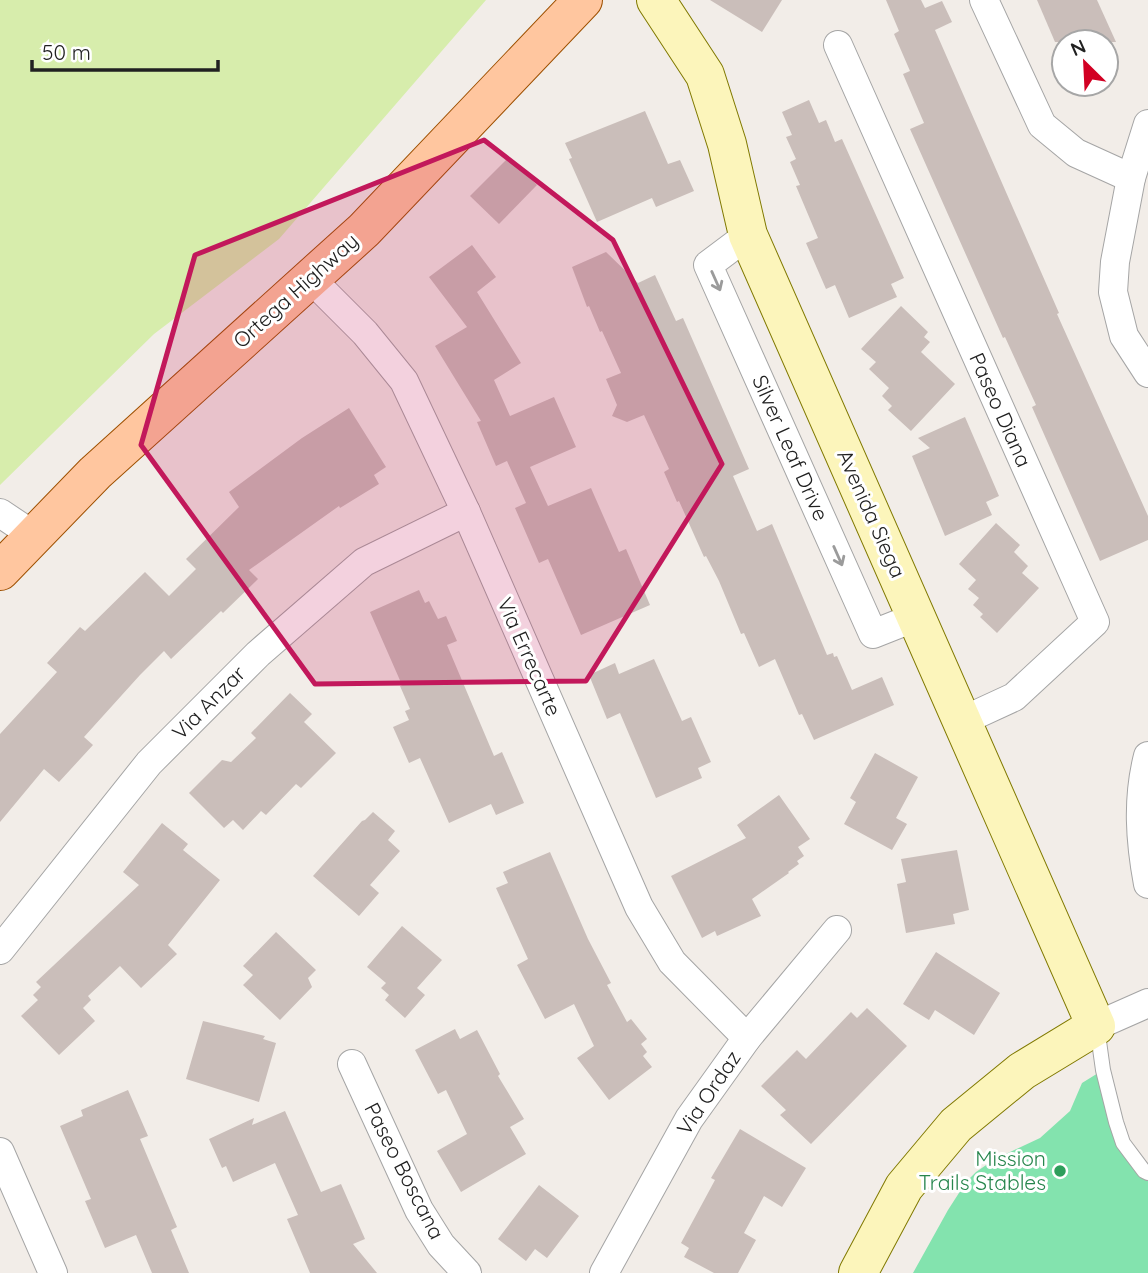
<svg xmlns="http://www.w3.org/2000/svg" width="1148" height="1273" font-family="Quicksand,sans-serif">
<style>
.grass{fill:#d7edac}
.pitch{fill:#83e3ae}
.building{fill:#cabeba}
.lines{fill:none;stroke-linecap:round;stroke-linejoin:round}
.lane-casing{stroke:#a5a5a5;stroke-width:16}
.street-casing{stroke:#a5a5a5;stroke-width:30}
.secondary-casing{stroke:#807900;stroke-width:40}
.primary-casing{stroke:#9e5000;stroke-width:40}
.lane{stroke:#fff;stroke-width:14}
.street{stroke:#fff;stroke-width:28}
.secondary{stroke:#fcf5bb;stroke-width:38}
.primary{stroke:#ffc69f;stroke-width:38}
.oneway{stroke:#9b9b9b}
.marked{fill:#c2185b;fill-opacity:0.2;stroke:#c2185b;stroke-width:5;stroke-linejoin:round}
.leisure-dot{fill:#2e9e5b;stroke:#fff;stroke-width:2.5}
.labels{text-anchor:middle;stroke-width:6;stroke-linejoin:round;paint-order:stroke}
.street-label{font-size:21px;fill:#212121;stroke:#fff}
.leisure-label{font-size:21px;fill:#27864d;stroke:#fff;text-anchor:end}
</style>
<rect width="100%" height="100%" fill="#f2ede8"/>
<polygon class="grass" points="0,0 486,0 279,239 154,334 0,485"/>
<polygon class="pitch" points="1103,1070 1123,1143 1148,1173 1148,1273 913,1273 948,1210 966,1182 976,1172 995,1159 1040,1138 1070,1111 1082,1083"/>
<g class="building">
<polygon points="710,0 782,0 762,32"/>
<polygon points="886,0 921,0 925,8 942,1 952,22 935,30 1059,313 1057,314 1148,516 1148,540 1100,561 1032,407 1036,405 1005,337 1003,338 910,129 924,123 903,74 910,71 894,34 899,31"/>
<polygon points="1037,0 1097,0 1116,42 1055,42"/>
<polygon points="809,100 819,123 826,120 835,142 842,139 904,278 891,284 897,297 849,318 835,285 826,289 806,243 818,238 796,186 800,185 790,162 796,159 786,137 792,135 782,112"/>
<polygon points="645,111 668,164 680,160 694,191 656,207 652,198 597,222 569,159 572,158 565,143"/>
<polygon points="509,157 537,185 499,224 470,196"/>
<polygon points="472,245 496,277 477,292 521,363 494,380 510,416 554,397 576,447 530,467 548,506 591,488 619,552 626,549 650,605 581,635 548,559 539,563 515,508 526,503 507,461 496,466 477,422 481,421 435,346 467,327 429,277"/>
<polygon points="606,252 638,283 655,275 676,321 683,318 749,469 733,476 757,531 772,524 827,655 833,653 834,657 837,656 852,690 882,677 894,705 814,740 802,714 799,715 775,659 759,667 744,633 741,634 719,581 706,556 704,557 679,501 677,502 664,472 669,469 644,415 627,422 612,416 617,405 606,379 621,373 602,331 600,332 589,306 587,307 572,267"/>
<polygon points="901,306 928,332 924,337 930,342 921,352 955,384 911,431 888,410 892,406 882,396 889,388 869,369 876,362 861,349"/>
<polygon points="349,408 386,467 374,475 379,484 340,508 339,506 249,570 258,579 223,613 221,611 171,659 164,651 140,675 84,737 93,745 59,782 44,769 0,822 0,734 57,672 47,663 80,627 85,631 145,572 169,596 196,569 186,559 239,507 229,492 302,438"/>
<polygon points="965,417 999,496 986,502 992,515 945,536 912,456 930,448 918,438"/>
<polygon points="996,523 1020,545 1014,552 1028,566 1022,573 1039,588 997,633 980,617 983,614 973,605 979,598 968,589 976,580 959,564"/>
<polygon points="419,590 425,603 429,601 438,619 446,616 457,641 447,645 494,756 502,752 524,803 496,815 491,804 449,823 420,758 409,763 393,727 409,720 405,711 410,709 400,686 402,685 370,612"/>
<polygon points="654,659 682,721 691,717 711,762 698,768 702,778 656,798 620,713 607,719 589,675 615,663 619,674"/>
<polygon points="290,693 312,714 304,722 336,753 301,788 296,784 266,815 261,811 243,830 233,820 224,828 189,793 222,760 231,762 256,738 251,733"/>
<polygon points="875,753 918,777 896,818 907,824 892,850 844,824 856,802 850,798"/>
<polygon points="779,795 810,839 798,847 804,856 797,861 799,864 788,872 789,873 752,899 761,916 717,936 715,931 702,938 671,876 746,838 737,825"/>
<polygon points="373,812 395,831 388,840 400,851 370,885 379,893 359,916 313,876 362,821 365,820"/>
<polygon points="162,823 188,844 183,850 220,880 168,945 177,954 141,988 120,966 88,996 91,1000 83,1008 95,1021 59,1055 21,1016 38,1000 33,995 41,987 36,982 139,885 123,872"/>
<polygon points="957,850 969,910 953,914 955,924 906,933 897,884 906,882 901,859"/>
<polygon points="550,852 588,939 611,983 607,985 627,1022 631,1019 647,1039 641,1044 647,1052 643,1056 652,1067 609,1100 577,1058 594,1046 574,1004 545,1019 517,965 528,959 496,888 508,883 503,872"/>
<polygon points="402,926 442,960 417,988 425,995 405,1018 385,1000 389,995 381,988 386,983 367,967"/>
<polygon points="276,932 316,970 308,978 312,987 280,1020 243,985 253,975 243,966"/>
<polygon points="936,952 1000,993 974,1035 935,1010 929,1020 903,1004"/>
<polygon points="867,1008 907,1046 811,1144 780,1115 786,1110 761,1086 797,1050 806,1059 851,1012 857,1018"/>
<polygon points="203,1021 265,1036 263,1039 276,1043 259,1102 186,1079"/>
<polygon points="455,1029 460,1039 477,1030 500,1074 498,1076 524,1119 510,1127 526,1154 461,1192 437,1151 467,1134 446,1090 438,1094 415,1050"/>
<polygon points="128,1090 148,1136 140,1139 177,1227 171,1230 189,1273 152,1273 136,1235 105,1248 85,1201 91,1199 60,1126 83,1116 81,1110"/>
<polygon points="285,1111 321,1192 341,1184 365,1239 353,1244 377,1273 310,1273 287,1219 298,1215 275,1163 233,1182 226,1166 222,1168 209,1139 254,1118 252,1125"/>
<polygon points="740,1129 806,1168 782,1207 764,1196 744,1233 756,1240 738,1273 714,1273 684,1257 689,1248 681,1243 715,1180 711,1178"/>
<polygon points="539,1185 579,1216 547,1258 535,1249 526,1261 498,1239"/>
</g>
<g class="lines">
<g class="lane-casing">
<polyline id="lane" points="1097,1027 1103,1070 1116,1122 1123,1143 1144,1171 1148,1173"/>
</g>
<g class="street-casing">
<g id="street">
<polyline points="984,0 1042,125 1076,153 1131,178"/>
<polyline points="838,45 1095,622 1014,697 962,721"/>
<polyline points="1148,124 1131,178 1115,262 1113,292 1124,336 1148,373"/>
<polyline points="748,235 708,265 873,634 916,617"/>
<polyline points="310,278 365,333 404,381 466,512 639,907 672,962 747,1038"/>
<polyline points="0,513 33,535"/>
<path d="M1148 756C1137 799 1140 841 1148 884"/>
<polyline points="0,950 149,763 258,654 364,562 466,512"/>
<polyline points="1096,1026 1148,1003"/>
<polyline points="352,1064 419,1210 441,1245 467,1273"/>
<polyline points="0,1152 53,1273"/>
<polyline points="604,1273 689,1119 747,1038 837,930"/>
</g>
</g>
<g class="secondary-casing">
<polyline id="secondary" points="656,0 705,75 727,144 748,235 1096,1026 1022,1071 956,1125 904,1187 858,1273"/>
</g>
<g class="primary-casing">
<polyline id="primary" points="0,571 95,473 364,230 583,0"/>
</g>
<use href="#lane" class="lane"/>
<use href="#street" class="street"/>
<use href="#secondary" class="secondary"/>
<use href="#primary" class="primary"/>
</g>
<defs><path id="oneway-shaft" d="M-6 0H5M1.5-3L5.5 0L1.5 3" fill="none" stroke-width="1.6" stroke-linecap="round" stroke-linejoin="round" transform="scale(1.75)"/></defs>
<g class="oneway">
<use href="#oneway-shaft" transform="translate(716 281) rotate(66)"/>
<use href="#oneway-shaft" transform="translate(838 556) rotate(66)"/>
</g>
<path class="marked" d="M484 140 613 240 722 464 586 681 315 684 141 445 195 255Z"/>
<circle class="leisure-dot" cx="1060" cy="1171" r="7"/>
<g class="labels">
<g class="street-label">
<text transform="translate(296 291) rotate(-42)" y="7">Ortega Highway</text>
<text transform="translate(1000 410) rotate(66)" y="7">Paseo Diana</text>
<text transform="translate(790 448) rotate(66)" y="7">Silver Leaf Drive</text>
<text transform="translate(871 514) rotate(66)" y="7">Avenida Siega</text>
<text transform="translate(529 657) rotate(66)" y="7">Via Errecarte</text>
<text transform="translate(209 703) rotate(-45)" y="7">Via Anzar</text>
<text transform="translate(709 1093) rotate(-56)" y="7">Via Ordaz</text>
<text transform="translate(404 1171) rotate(63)" y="7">Paseo Boscana</text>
</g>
<g class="leisure-label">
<text x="1046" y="1166">Mission<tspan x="1046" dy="24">Trails Stables</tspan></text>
</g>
</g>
<g transform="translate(1085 63) rotate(336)"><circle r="33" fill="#ffffff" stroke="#a6a6a6" stroke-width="2"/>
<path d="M0-5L12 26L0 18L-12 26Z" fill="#d20023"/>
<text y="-10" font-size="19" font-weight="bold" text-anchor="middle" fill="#212121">N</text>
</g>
<path d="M32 60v10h186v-10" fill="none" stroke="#212121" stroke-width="3.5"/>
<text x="42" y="60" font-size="21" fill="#212121" stroke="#ffffff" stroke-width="5" paint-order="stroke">50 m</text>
</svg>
